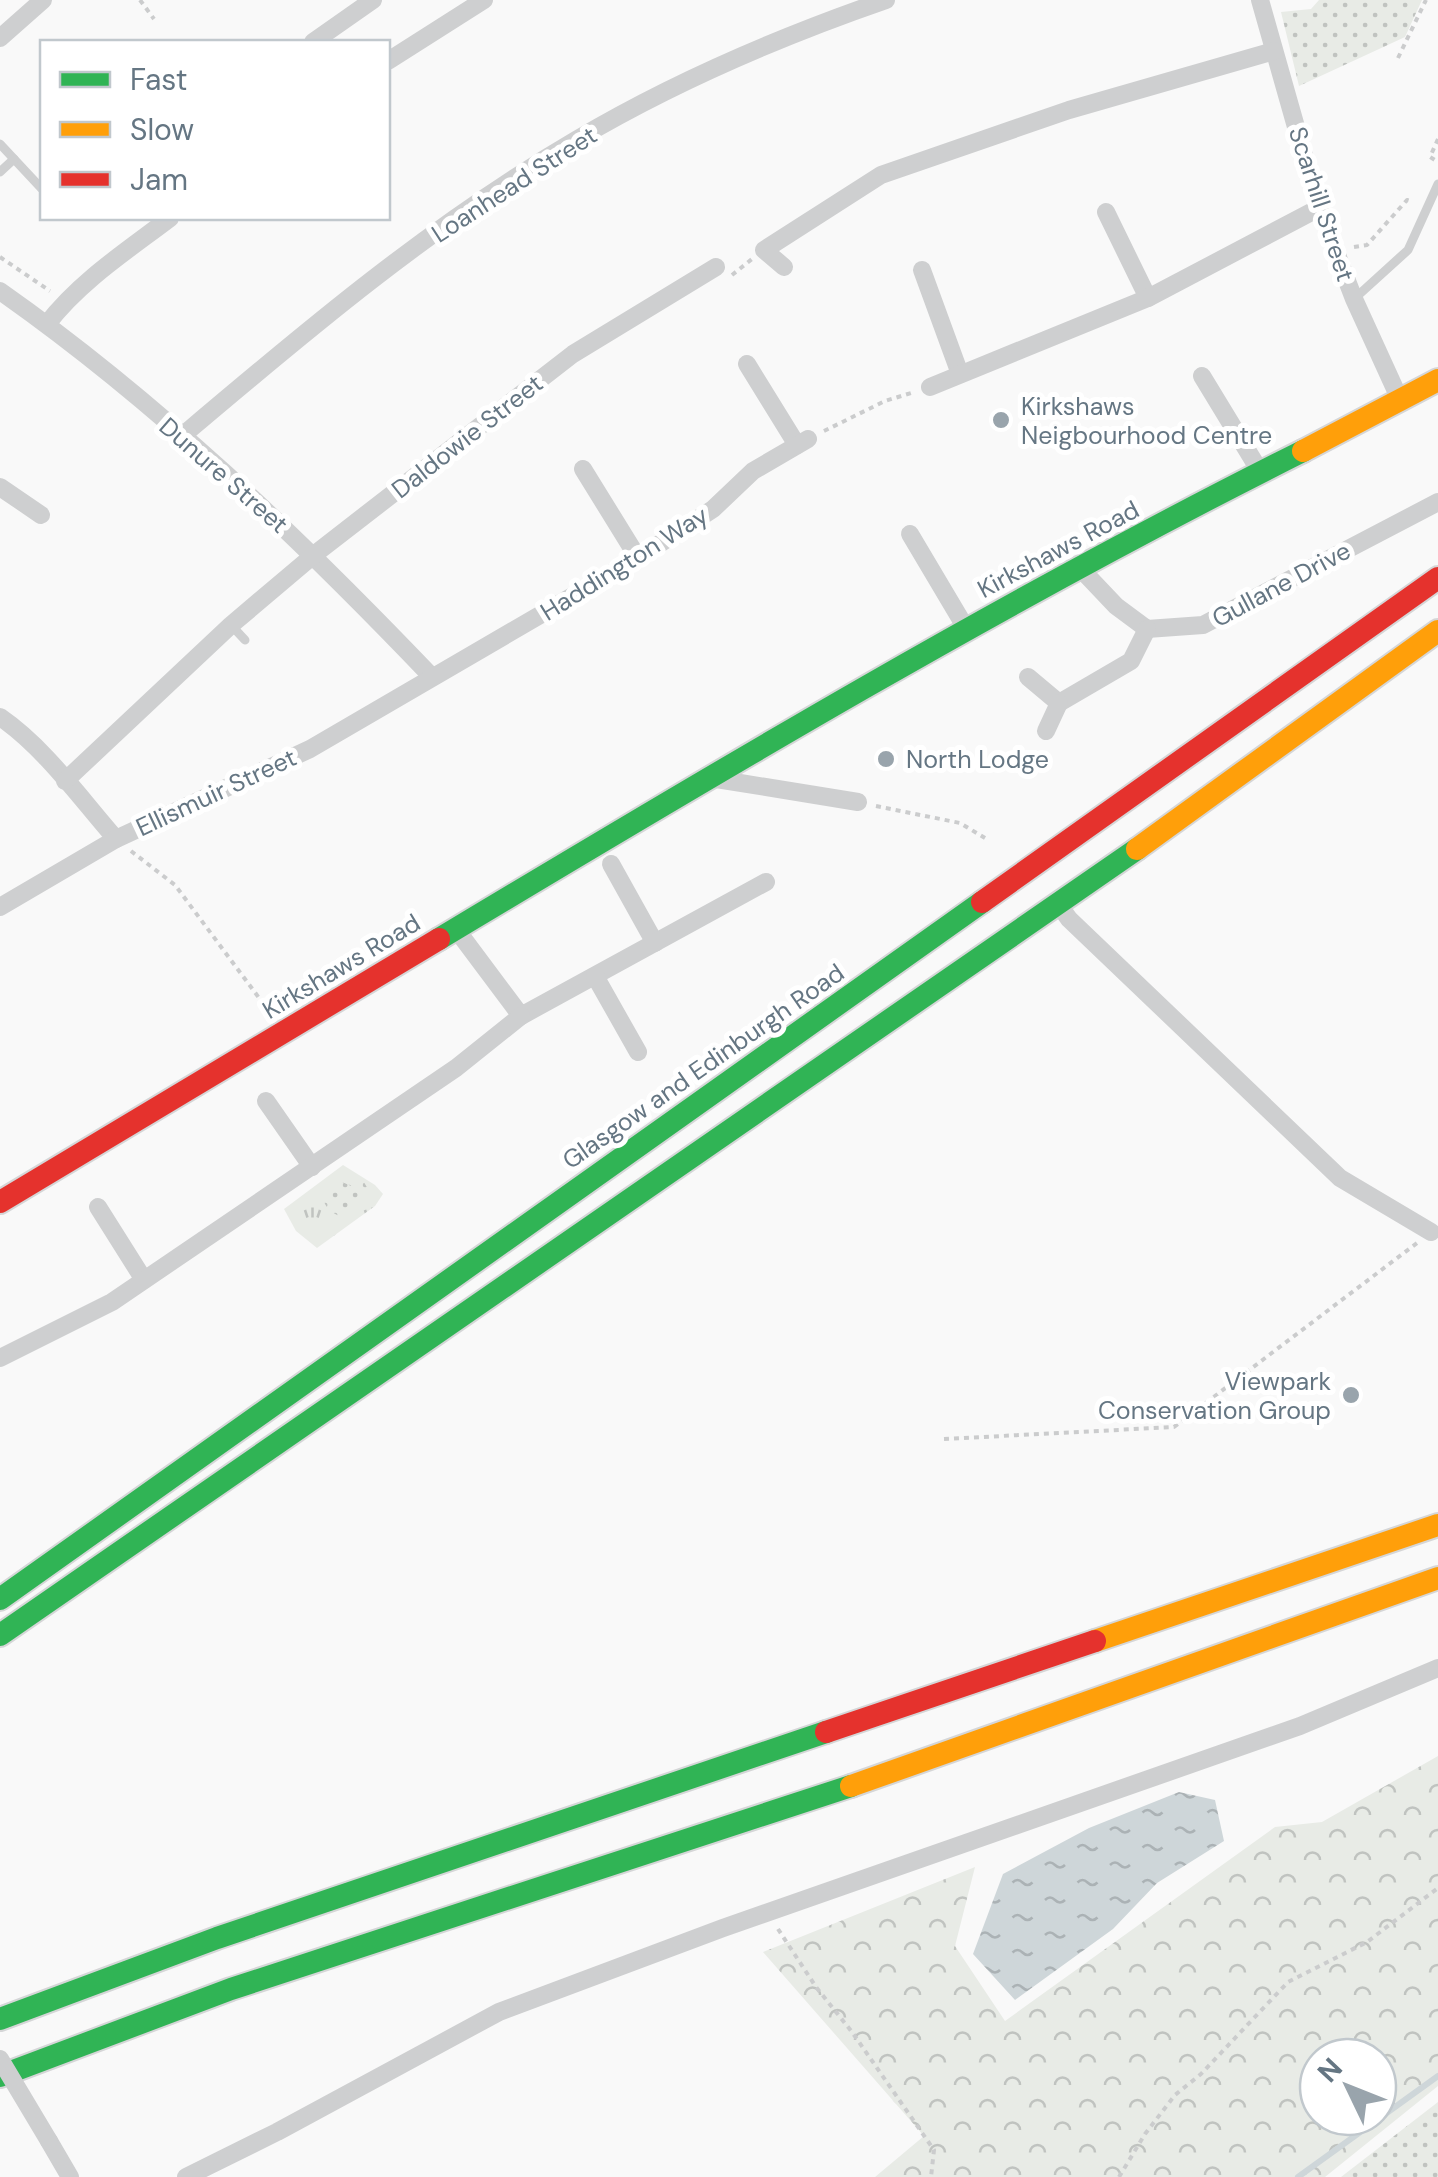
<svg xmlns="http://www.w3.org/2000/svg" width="1438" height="2177" font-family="'DM Sans',sans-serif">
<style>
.grass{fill:url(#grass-tufts)}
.forest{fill:url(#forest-crowns);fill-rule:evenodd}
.park{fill:url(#park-dots)}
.water{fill:url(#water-ripples)}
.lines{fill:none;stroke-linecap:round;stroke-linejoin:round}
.stream{stroke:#ced6d9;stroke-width:6}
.fast-casing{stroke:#d5d6d7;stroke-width:26}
.slow-casing{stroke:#d5d6d7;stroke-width:26}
.jam-casing{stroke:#d5d6d7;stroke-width:26}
.path{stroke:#cbcccd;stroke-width:4;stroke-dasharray:5 5;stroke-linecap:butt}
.lane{stroke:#cecfd0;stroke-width:9}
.street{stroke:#cecfd0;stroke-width:18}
.fast{stroke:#30b455;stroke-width:22}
.slow{stroke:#ff9f0a;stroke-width:22}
.jam{stroke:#e5322d;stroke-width:22}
.street-bridge{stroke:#cecfd0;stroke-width:18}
.poi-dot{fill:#99a4ac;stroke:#fff;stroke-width:4}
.labels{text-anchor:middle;stroke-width:10;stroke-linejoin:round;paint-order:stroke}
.street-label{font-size:25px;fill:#657683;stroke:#fff}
.poi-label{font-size:25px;fill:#657683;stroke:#fff;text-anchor:start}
</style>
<defs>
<pattern id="grass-tufts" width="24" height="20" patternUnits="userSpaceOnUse" patternTransform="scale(2.5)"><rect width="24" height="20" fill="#e8ebe6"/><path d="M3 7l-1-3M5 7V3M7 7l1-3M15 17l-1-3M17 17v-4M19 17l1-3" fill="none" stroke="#c0c3c0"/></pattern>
<pattern id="forest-crowns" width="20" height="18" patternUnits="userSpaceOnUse" patternTransform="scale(2.5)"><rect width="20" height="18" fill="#e8ebe6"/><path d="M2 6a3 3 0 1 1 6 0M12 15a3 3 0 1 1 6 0" fill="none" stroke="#c0c3c0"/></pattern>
<pattern id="park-dots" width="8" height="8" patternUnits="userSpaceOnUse" patternTransform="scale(2.5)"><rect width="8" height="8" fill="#e8ebe6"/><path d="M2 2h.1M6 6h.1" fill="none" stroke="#c0c3c0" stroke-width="1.8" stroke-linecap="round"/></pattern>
<pattern id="water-ripples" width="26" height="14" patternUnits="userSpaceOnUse" patternTransform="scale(2.5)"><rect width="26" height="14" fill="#ced6d9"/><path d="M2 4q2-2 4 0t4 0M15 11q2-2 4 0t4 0" fill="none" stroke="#abb2b5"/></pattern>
</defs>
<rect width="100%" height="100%" fill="#f9f9f9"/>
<polygon class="grass" points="343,1165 375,1185 383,1194 375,1206 317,1248 296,1231 284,1209"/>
<path class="forest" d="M1438 1756V2086L1325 2177H875L924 2136 763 1952 975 1867 955 1946 1005 2021 1275 1827 1322 1822ZM1318 2057H1378V2117H1318Z"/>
<g class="park">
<polygon points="1319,0 1422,0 1405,37 1299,86 1281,12 1311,9"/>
<path d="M362 1179 371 1194 355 1203 350 1213 339 1216C318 1206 319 1189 340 1181L351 1186Z"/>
<polygon points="1438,2102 1438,2177 1341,2177"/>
</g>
<polygon class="water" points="1179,1792 1215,1800 1224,1841 1157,1883 1113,1929 1015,2000 973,1954 1003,1874 1089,1828"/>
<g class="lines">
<polyline class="stream" points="1298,2177 1438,2076"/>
<g class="fast-casing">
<g id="fast">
<path d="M439 939C722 769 1007 599 1303 451"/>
<polyline points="0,1599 982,902"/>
<polyline points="0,1635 1137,849"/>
<polyline points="0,2019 217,1938 826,1732"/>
<polyline points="0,2076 231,1989 851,1786"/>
</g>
</g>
<g class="slow-casing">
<g id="slow">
<polyline points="1303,451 1438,380"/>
<polyline points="1137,849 1438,631"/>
<polyline points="1095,1641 1438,1525"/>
<polyline points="851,1786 1438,1578"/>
</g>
</g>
<g class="jam-casing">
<g id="jam">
<polyline points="982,902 1438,578"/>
<polyline points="0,1202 439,939"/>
<polyline points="826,1732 1095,1641"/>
</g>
</g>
<g class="path">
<polyline points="140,0 154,19"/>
<polyline points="1398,58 1426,0"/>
<polyline points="1438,139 1430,157 1438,162"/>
<polyline points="1354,247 1367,245 1407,200 1413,202"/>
<polyline points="0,257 50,291"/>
<polyline points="732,275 752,259"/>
<polyline points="824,431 885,401 911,393"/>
<polyline points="876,806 960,823 985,838"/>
<polyline points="131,851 175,885 271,1014"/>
<polyline points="944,1439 1174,1427 1417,1243"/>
<polyline points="778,1929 816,1987 852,2032 934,2150 931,2177"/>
<polyline points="1119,2177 1145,2134 1175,2095 1201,2074 1288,1982 1367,1942 1438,1888"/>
</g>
<g class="lane">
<polyline points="0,144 42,189"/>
<polyline points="0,172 14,159"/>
<polyline points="1354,299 1408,250 1438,184"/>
<polyline points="231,625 245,640"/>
</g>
<g class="street">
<polyline points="1260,0 1319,208 1354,299 1401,402"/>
<polyline points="0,38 43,0"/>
<polyline points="313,42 373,0"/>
<polyline points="388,61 484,0"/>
<polyline points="1106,212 1148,298"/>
<polyline points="784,267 764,250 881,175 1069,110 1274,51"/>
<polyline points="922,270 960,374"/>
<path d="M0 291C158 402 299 538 432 677"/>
<path d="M47 324C80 281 128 250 170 218"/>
<polyline points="747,364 797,445"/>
<polyline points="1202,376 1261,473"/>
<polyline points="930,387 1148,298 1319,208"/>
<path d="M182 436C307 330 434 223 576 140 674 82 779 37 886 0"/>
<polyline points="583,469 638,558"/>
<polyline points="0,487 41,515"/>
<polyline points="910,534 967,630"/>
<polyline points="1079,567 1116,606 1147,629 1203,625 1438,502"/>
<polyline points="1028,677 1059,703 1131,661 1147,629"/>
<path d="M0 717C45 748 80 798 116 839"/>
<polyline points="1046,731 1059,703"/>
<polyline points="710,778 858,802"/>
<polyline points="65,781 231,625 315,554 573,354 716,267"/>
<polyline points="611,864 655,943"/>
<polyline points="1059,905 1069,919 1340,1178 1431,1232"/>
<polyline points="0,907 116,839 310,749 638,558 713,509 753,471 808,439"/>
<polyline points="456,929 521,1016 766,882"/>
<polyline points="595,976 638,1052"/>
<polyline points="266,1101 312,1167"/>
<polyline points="98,1207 144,1280"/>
<polyline points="0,1358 112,1302 456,1068 521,1016"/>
<polyline points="49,2141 70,2177"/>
<polyline points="186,2177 277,2132 499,2012 723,1928 1300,1726 1438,1668"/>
</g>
<use href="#fast" class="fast"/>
<use href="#slow" class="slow"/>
<use href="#jam" class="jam"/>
<polyline class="street-bridge" points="0,2059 49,2141"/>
</g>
<g class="poi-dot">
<circle cx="1001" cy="420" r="10"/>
<circle cx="886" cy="759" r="10"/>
<circle cx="1351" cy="1395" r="10"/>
</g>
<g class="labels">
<g class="street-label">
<text transform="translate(514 184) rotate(-33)" y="9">Loanhead Street</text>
<text transform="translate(1322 204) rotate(72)" y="9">Scarhill Street</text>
<text transform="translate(467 436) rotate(-38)" y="9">Daldowie Street</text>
<text transform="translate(224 475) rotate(41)" y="9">Dunure Street</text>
<text transform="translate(1058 549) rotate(-28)" y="9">Kirkshaws Road</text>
<text transform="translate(624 563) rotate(-32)" y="9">Haddington Way</text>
<text transform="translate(1281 584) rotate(-28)" y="9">Gullane Drive</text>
<text transform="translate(216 792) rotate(-25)" y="9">Ellismuir Street</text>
<text transform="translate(341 966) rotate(-31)" y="9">Kirkshaws Road</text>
<text transform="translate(703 1066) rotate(-35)" y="9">Glasgow and Edinburgh Road</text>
</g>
<g class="poi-label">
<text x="1021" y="415">Kirkshaws<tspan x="1021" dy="29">Neigbourhood Centre</tspan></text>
<text x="906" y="768">North Lodge</text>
<text x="1331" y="1390" text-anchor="end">Viewpark<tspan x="1331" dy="29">Conservation Group</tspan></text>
</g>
</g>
<rect x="40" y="40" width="350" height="180" fill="#ffffff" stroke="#c1c8cd" stroke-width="2.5"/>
<rect x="60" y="72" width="50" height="15" fill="#30b455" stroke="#c1c8cd" stroke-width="2.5"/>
<text x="130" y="90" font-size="30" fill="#657683">Fast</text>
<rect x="60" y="122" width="50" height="15" fill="#ff9f0a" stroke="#c1c8cd" stroke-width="2.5"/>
<text x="130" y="140" font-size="30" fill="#657683">Slow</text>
<rect x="60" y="172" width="50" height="15" fill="#e5322d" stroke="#c1c8cd" stroke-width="2.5"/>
<text x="130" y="190" font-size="30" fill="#657683">Jam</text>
<g transform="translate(1348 2087) rotate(313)"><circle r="48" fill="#ffffff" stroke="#c1c8cd" stroke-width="2.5"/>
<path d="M0-8L18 38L0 25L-18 38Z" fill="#99a4ac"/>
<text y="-15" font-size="28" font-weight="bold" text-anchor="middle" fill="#657683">N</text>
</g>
</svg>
